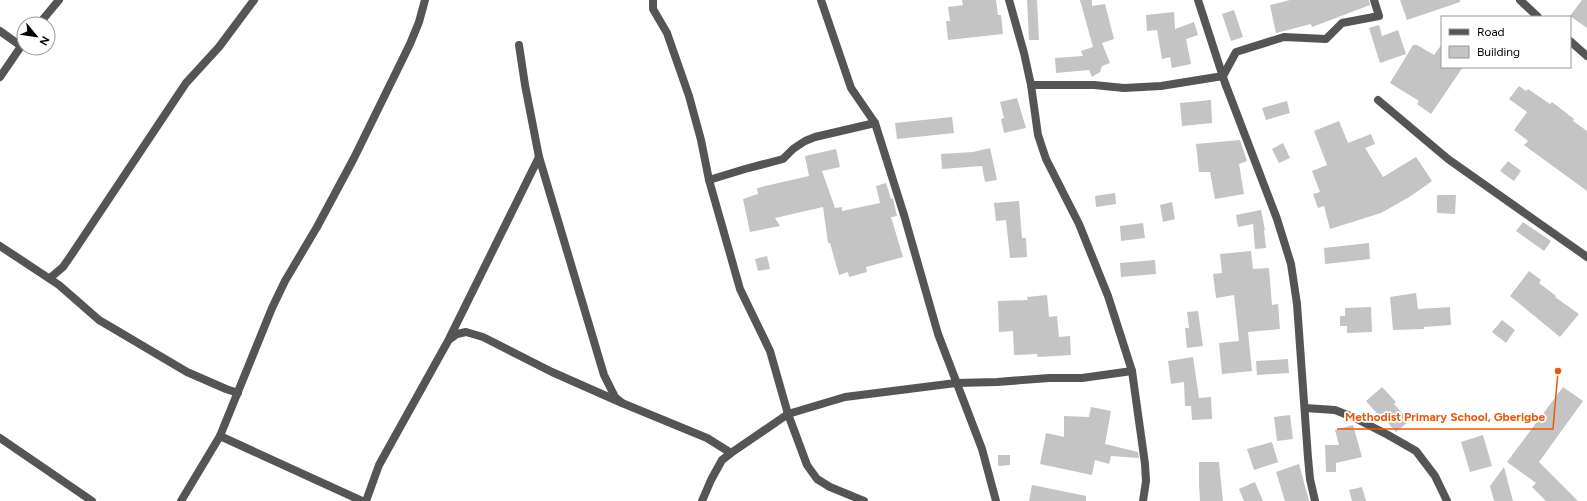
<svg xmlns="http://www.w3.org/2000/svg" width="1587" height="501" font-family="Figtree,sans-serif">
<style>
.building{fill:#c4c4c4}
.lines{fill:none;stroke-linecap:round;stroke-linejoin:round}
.street{stroke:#555;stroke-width:8}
.leader{fill:none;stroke:#e8590c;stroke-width:1.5}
.callout-dot{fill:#e8590c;stroke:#fff;stroke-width:1.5}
.callout-label{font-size:12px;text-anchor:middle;font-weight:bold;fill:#e8590c;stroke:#fff;stroke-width:3.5;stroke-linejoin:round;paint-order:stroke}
</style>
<rect width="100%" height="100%" fill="#fff"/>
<g class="building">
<polygon points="962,0 996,0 998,15 1001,15 1003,34 948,40 946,21 950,21 948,7 963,5"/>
<polygon points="1027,0 1037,0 1039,40 1029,40"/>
<polygon points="1080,0 1092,0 1092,6 1105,4 1114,39 1102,43 1110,63 1102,66 1100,72 1092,77 1089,70 1056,73 1055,58 1083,56 1081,51 1093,47"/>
<polygon points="1290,0 1369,0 1370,5 1312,27 1311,24 1276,33 1270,5"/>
<polygon points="1400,0 1460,0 1460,2 1407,20"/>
<polygon points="1582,0 1587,0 1587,28 1570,16"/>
<polygon points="1234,10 1243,37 1231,41 1222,14"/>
<polygon points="1174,12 1175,29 1194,22 1198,35 1186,39 1191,64 1172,68 1170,57 1162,59 1157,30 1147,31 1146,15"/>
<polygon points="1379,25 1382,36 1398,30 1406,54 1380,63 1369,28"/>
<polygon points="1442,44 1442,67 1463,67 1431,114 1417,104 1419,101 1390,83 1413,45 1417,45 1434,55"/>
<polygon points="1519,86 1526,91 1528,89 1550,104 1552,102 1574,119 1573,121 1587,131 1587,191 1524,145 1528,141 1514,130 1527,112 1509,99"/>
<polygon points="1017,98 1026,128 1004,133 1001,119 1004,118 1000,102"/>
<polygon points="1211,100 1212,123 1182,126 1180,103"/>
<polygon points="1287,101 1290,113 1266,120 1262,108"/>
<polygon points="952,117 954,133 897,139 895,123"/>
<polygon points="1339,121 1348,143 1371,134 1375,144 1365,148 1383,177 1416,157 1432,181 1411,196 1381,213 1330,229 1324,206 1318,208 1313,194 1320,192 1312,171 1327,165 1314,131"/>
<polygon points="1240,140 1247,161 1239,164 1244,194 1215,199 1210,172 1199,172 1196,144"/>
<polygon points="1283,143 1290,158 1279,163 1272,149"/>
<polygon points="990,148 997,180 985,182 982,166 942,169 941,154 973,152"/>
<polygon points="836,149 840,167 822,171 835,208 842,207 842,211 880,203 876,186 886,183 891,199 893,198 894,203 897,216 891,217 903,257 866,267 867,272 849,277 848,272 839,275 830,243 828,243 823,207 775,218 780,226 750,232 743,199 758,194 757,188 809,176 805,156"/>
<polygon points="1508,161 1521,171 1514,181 1500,171"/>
<polygon points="1115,193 1116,204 1096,207 1095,196"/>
<polygon points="1437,195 1456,195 1455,214 1437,213"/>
<polygon points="1019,201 1022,238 1026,238 1027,257 1010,258 1006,220 996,221 994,203"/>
<polygon points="1172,202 1175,219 1163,222 1160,205"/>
<polygon points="1261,210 1265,230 1264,230 1266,248 1255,249 1253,224 1238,227 1236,215"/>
<polygon points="1523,222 1551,241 1544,251 1516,231"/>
<polygon points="1143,223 1145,238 1121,241 1120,226"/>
<polygon points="1369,243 1370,259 1325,264 1324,248"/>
<polygon points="1251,251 1253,269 1269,268 1272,305 1278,304 1280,329 1248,332 1252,371 1222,374 1219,343 1239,341 1234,295 1216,298 1213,274 1222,273 1220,254"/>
<polygon points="767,256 770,269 758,271 755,259"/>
<polygon points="1155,260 1156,274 1121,277 1120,263"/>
<polygon points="1529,271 1541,280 1539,283 1556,296 1555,297 1579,314 1560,337 1510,296"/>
<polygon points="1416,293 1418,309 1450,307 1451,325 1424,327 1424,329 1393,330 1390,297"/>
<polygon points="1047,295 1049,317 1057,316 1059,337 1070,336 1071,355 1038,357 1037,354 1014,355 1013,331 999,332 998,301 1028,300 1027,297"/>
<polygon points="1371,307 1372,332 1347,333 1347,326 1340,326 1340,316 1345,316 1345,308"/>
<polygon points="1198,311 1203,346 1187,348 1185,328 1189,328 1187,312"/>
<polygon points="1502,320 1515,330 1506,343 1492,332"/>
<polygon points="1193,357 1199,398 1211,397 1212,419 1192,420 1191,406 1185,406 1184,382 1171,384 1168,361"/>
<polygon points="1288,359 1289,373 1257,375 1256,361"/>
<polygon points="1382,387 1396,402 1394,404 1409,421 1396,432 1382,416 1380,417 1366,401"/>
<polygon points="1563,387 1583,401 1539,462 1578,501 1546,501 1532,487 1536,483 1507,462"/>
<polygon points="1091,407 1111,411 1105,444 1138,452 1139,458 1111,456 1109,464 1095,460 1092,475 1040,464 1046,433 1064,437 1064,416 1089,417"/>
<polygon points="1290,415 1293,439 1277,441 1274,417"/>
<polygon points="1353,425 1362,457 1336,463 1336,472 1326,472 1325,445 1339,445 1335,430"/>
<polygon points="1483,435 1492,466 1470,472 1461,442"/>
<polygon points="1272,442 1278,462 1254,470 1247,449"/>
<polygon points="998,455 1010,455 1010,465 998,466"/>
<polygon points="1199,462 1219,462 1223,501 1200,501 1199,485"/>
<polygon points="1299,464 1309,501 1285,501 1276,472"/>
<polygon points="1504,467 1513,501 1494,501 1490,486"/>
<polygon points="1255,482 1263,501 1244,501 1239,489"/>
<polygon points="1032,485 1086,496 1086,501 1029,501"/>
<polygon points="1362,487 1366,501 1352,501 1349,490"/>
</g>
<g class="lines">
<g class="street">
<polyline points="653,0 653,9 667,33 689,96 701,140 709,180 740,289 770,351 788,414 807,465 817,479 830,487 864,501"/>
<polyline points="821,0 851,88 875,123 904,215 938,334 982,449 996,501"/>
<polyline points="1009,0 1024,53 1031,85 1038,135 1046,159 1079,224 1108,296 1132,371 1145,464 1146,481 1143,501"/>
<polyline points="1198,0 1225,83 1277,219 1291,264 1297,304 1308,458 1310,479 1315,501"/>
<polyline points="1520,0 1538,17"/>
<polyline points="39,24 59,0"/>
<polyline points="0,31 21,46"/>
<polyline points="1570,41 1587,56"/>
<polyline points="519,45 525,85 539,157 604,375 615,397 622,403"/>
<polyline points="1223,76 1236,52 1284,37 1326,39 1342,23 1379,16 1374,0"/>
<polyline points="0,77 24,42"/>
<polyline points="1031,85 1094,85 1124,88 1161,86 1223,76"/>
<polyline points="1378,100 1448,159 1587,257"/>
<polyline points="709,180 745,169 783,159 793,149 805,141 815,137 875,123"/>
<polyline points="0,246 59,285 99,320 187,372 226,389 238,393"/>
<polyline points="50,278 63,267 72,254 186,83 219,47 254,0"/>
<polyline points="450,339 457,334 466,332 483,337 552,372 622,403 707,438 731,453"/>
<polyline points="1305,408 1335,410 1355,418 1388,435 1416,451 1435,476 1447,501"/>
<polyline points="220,436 362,501"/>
<polyline points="0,438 92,501"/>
<polyline points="181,501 220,436 272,308 285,281 317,227 354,158 410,44 419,22 425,0"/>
<polyline points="366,501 379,465 448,341 539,157"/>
<polyline points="702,501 711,480 722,460 731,453 788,414 845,397 956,383 997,382 1049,378 1082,378 1132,371"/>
</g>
</g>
<path class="leader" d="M1558 371L1553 429H1337"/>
<circle class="callout-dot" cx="1558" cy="371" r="4"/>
<g class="callout-label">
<text x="1445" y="421">Methodist Primary School, Gberigbe</text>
</g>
<rect x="1441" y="16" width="130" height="52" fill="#ffffff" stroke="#999999"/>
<rect x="1449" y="29" width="20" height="6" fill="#555555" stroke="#999999"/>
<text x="1477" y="36" font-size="12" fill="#000000">Road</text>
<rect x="1449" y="46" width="20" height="12" fill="#c4c4c4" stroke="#999999"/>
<text x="1477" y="56" font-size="12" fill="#000000">Building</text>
<g transform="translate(36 36) rotate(119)"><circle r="19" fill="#ffffff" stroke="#999999"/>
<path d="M0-3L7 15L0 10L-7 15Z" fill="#000000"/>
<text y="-6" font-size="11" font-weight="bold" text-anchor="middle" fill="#000000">N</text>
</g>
</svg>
